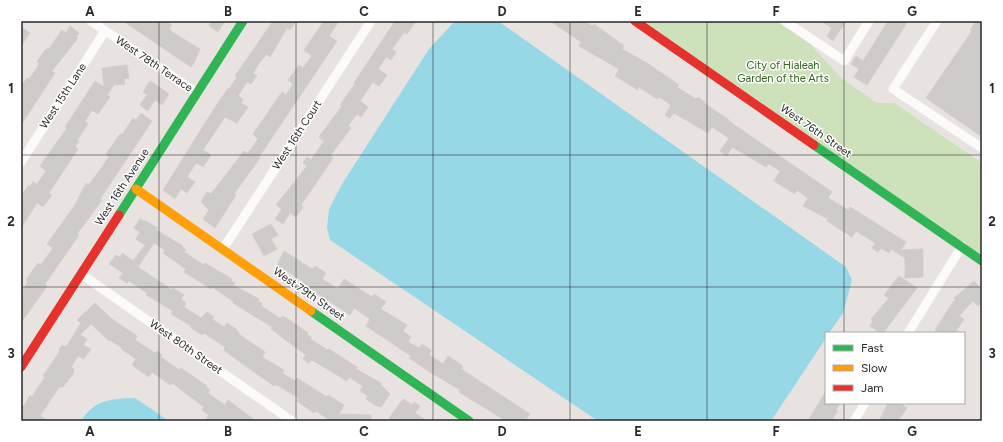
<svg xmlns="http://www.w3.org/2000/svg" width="1003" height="442" font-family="Figtree,sans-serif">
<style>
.green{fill:#cde1ba}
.water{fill:#96d8e6}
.building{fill:#cecbc9;stroke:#d2cfcc}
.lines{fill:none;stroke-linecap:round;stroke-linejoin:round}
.street{stroke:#fcfbfa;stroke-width:9}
.fast{stroke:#30b455;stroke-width:9}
.slow{stroke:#ff9f0a;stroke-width:9}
.jam{stroke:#e5322d;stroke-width:9}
.grid{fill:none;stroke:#292929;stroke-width:1;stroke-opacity:0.55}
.labels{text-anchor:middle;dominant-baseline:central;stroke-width:3;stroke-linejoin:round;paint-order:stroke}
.street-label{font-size:11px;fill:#292929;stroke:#fff}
.park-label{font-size:11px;fill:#31621d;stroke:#fff}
.neatline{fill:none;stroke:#292929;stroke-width:1.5}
.grid-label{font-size:13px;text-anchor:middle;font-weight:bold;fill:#292929}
</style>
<rect width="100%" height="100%" fill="#e8e3e0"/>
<path class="green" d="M641,21h135l34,23 31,34 36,25h17l88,60v94z"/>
<path class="water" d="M455,21h43l348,246 6,13 -9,33 -14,20h-3v5l-55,83h-173l-268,-181 -3,-13 2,-18 13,-25 87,-135z
M135,398l34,23h-88c14,-22 30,-22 54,-23z"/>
<path class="building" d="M123,21h43l6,4 -3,4 6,5 25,15 -5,12 -4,6z
M212,21h13l-7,11 -9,-6z
M273,21h23l-6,9 -3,-2 -17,29 -3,-3 -7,8 -7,11 4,3 -6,8 -4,-2 -9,14 5,3 -2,4 7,4 -11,16 -12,-6 -22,33 8,5 -8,12 -7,-4 -9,14 8,5 -8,11 -6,-4 -6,10 -12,-9 51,-81 14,-21 1,1 8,-12 -2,-1z
M324,21h15l-10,15 8,5 -78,116 1,1 -26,36 2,1 -21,33 -12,-9 6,-9 -8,-8 6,-10 4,2 33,-43 4,2 10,-14 -5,-5 29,-42 4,3 7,-11 -5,-4 11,-15 4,3 9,-12 -8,-6z
M395,21h21l-9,13 -3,-2 -12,17 4,3 -5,8 -5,-3 -8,12 9,6 -8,11 -6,-4 -13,19 8,6 -7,10 -4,-3 -9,12 3,2 -21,28 3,2 -32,47 2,2 -7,10 -6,-4 -7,11 -8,-5 7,-10 -6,-4 31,-39 -4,-3 4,-6 4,3 13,-19 -5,-4 23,-31 -2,-1 15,-21 -1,-1z
M550,21h34l8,5 2,-2 30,22 -2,3 25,14 32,22 -2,2 19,12 2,-2 7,5 -1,1 25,17v1l103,71 -4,6 20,12 2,-3 56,35 -5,8 22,-1v28l-18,1v-20l-14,-9 -2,4 -8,-5 -3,4 -6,-4 3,-5 -19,-12 -4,6 -25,-16 1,-2 -25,-13 5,-8 -11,-8 -2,4 -21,-13 6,-10 -11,-7 -3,3 -34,-20 -5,9 -7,-5 9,-13 -17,-11 -4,6 -34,-20 -4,5 -5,-3 6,-10 -12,-8 -2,2 -18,-12 -1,3 -23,-14 4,-7 -40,-23 2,-4z
M821,21h25l-13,20 -6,-5 5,-8z
M888,21h20l-41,64 -13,-8 5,-8 -8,-5 5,-8 7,5z
M976,21h6v116l-56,-39 46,-67 -2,-1z
M70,26l9,7 -3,4 2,1 -26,33 3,2 -34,52v-39l6,-8 2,1 8,-11 2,-5 -2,-1 7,-11 4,-3 1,1 13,-19 4,3z
M21,27l9,6 -9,13z
M127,65l2,13 -5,1 1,5 -11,1 -7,10 3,2 -12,17 -6,-4 -7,11 3,3 -11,16 2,1 -4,5 3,3 -29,44 3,2 -9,12 -6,-4 -16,25v-32l8,-11 1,2 3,-5 4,2 9,-13 -6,-5 27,-38 -2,-1 30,-46 9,6 -2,-19z
M150,81l19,13 -7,11 -7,-5 -7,11 -8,-6 7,-10 -4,-3z
M141,113l11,8 -52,78 2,1 -25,34 2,1 -34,49 2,2 -26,37v-31l7,-10 -2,-2 12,-17 3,2 12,-17 -6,-4 28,-39 11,-22 3,2 20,-28 -3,-3 14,-20 2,1 11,-17 3,2z
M140,219l3,2 1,-1 14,8 -2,2 27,16 -1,1 4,3 -2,2 20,13 1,-2 27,16 -1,2 4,2 -2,2 26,14 -1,2 4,2 -1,3 19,12 2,-2 6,3 20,14 -1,2 4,2 -1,2 18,11 1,-1 28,18 -1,2 25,14 -1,1 10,10 -9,13 -5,-1 -10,-7 2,-3 -8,-5 3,-5 -14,-9 -2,4 -35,-21 -3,3 -6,-4 3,-4 -35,-26 1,-2 -39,-24 1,-1 -22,-15 -1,2 -27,-17 2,-3 -23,-16 2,-3 -11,-7 -16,24 34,23 1,-2 11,7 -3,4 5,4 -2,4 17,11 6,-6 7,5 -2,2 12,8 3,-4 9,6 4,6 25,17 -3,5 22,13 -2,3 13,8 2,-3 30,19 1,-2 16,10 -5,9 32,1v6h-40l-15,-10 -2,2 -17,-12 2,-3 -24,-14 -1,2 -41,-29 -9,-7 1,-3 -21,-14 -2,2 -12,-8 1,-1 -20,-12 2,-3 -27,-16 1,-2 -18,-12 -2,2 -8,-5 4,-5 -14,-9 7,-9 4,2 2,-4 11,8 12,-16 -9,-6 4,-7 -6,-4z
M271,224l7,11 -7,4 6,10 -13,7 -12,-22z
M284,251l28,18 3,-3 11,7 -4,6 16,10 6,-10 28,18 2,-3 12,8 -5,7 26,16 -4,6 8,6 -3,5 11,6 3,-4 9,6 -2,5 14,9 5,-8 15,10 -2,3 69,45 -5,7h-19l-34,-21 -13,-8 1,-2 -30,-18 -21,-14 2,-2 -45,-30 4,-7 -16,-11 -4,7 -47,-31 1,-2 -27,-17z
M899,276l18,12 -34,45h-3l-10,-7 3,-5 -2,-2 18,-21 -5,-3z
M974,281l8,9v12l-4,4 -5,-5 -14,15 5,3 -9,14h-14l-6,-3 18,-28 3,-2 -2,-2z
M95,303l17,16 25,17 -2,4 20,13 2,-2 5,4 -1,2 8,6 11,7 1,-2 26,18 -1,1 4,3 -2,3 17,12 3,-5 28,21h-51l4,-6 -7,-5 2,-3 -32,-24 -2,2 -18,-13 -3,5 -17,-12 4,-6 -15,-10 1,-1 -12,-8 -1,1 -18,-17 -11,11 7,4 -4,6 8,4 -7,10 -6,-3 -7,11 3,2 -1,5 -10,13h-4l-19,29 8,5h-27v-17l3,2 6,-11 2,2 13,-20 -2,-1 17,-25 -1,-1 3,-5 4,2 15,-24 -4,-3z
M826,391v12h14l-4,7 2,1 -7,10h-23z
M403,399l9,6 2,-3 6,4 -5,7 12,8h-34l-4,-3z
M888,403h12l7,5 -9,13h-19z"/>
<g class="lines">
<path class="street" d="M91,21l106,72
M785,21l59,40 25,-40
M937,21l-44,68 89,59
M21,162l84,-131
M223,249l148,-228
M81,274l211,147
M908,333l54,-87
M854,421l11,-18"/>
<path class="fast" d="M814,145l168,116
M119,215l124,-194
M311,311l158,110"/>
<path class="slow" d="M136,189l175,122"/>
<path class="jam" d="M635,21l179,124
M21,367l98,-152"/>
</g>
<path class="grid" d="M159,21v400M296,21v400M433,21v400M570,21v400M707,21v400M844,21v312M21,155h961M21,287h961M844,403v18"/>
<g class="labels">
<g class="street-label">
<text transform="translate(154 64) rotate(34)">West 78th Terrace</text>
<text transform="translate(63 96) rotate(-57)">West 15th Lane</text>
<text transform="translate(816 131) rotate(35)">West 76th Street</text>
<text transform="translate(297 135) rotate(-57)">West 16th Court</text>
<text transform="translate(122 187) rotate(-57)">West 16th Avenue</text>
<text transform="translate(309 294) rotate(35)">West 79th Street</text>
<text transform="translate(186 347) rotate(35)">West 80th Street</text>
</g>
<g class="park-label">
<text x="783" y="65">City of Hialeah<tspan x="783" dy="13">Garden of the Arts</tspan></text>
</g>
</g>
<rect width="1003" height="442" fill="none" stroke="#ffffff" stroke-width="44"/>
<rect x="825" y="332" width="140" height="72" fill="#ffffff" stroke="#a9a9a9"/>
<rect x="833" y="345" width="20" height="6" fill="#30b455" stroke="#a9a9a9"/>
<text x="861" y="352" font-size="12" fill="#292929">Fast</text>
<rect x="833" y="365" width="20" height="6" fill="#ff9f0a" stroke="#a9a9a9"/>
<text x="861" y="372" font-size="12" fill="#292929">Slow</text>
<rect x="833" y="385" width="20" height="6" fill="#e5322d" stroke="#a9a9a9"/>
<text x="861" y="392" font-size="12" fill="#292929">Jam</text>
<rect x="22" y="22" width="959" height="398" class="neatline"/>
<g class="grid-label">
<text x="90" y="16">A</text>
<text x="228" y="16">B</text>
<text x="364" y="16">C</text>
<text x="502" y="16">D</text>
<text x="638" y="16">E</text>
<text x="776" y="16">F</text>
<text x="912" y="16">G</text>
<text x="11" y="93">1</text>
<text x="992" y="93">1</text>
<text x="11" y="226">2</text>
<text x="992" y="226">2</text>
<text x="11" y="358">3</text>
<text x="992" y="358">3</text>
<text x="90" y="436">A</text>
<text x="228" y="436">B</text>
<text x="364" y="436">C</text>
<text x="502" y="436">D</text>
<text x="638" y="436">E</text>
<text x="776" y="436">F</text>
<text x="912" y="436">G</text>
</g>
</svg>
